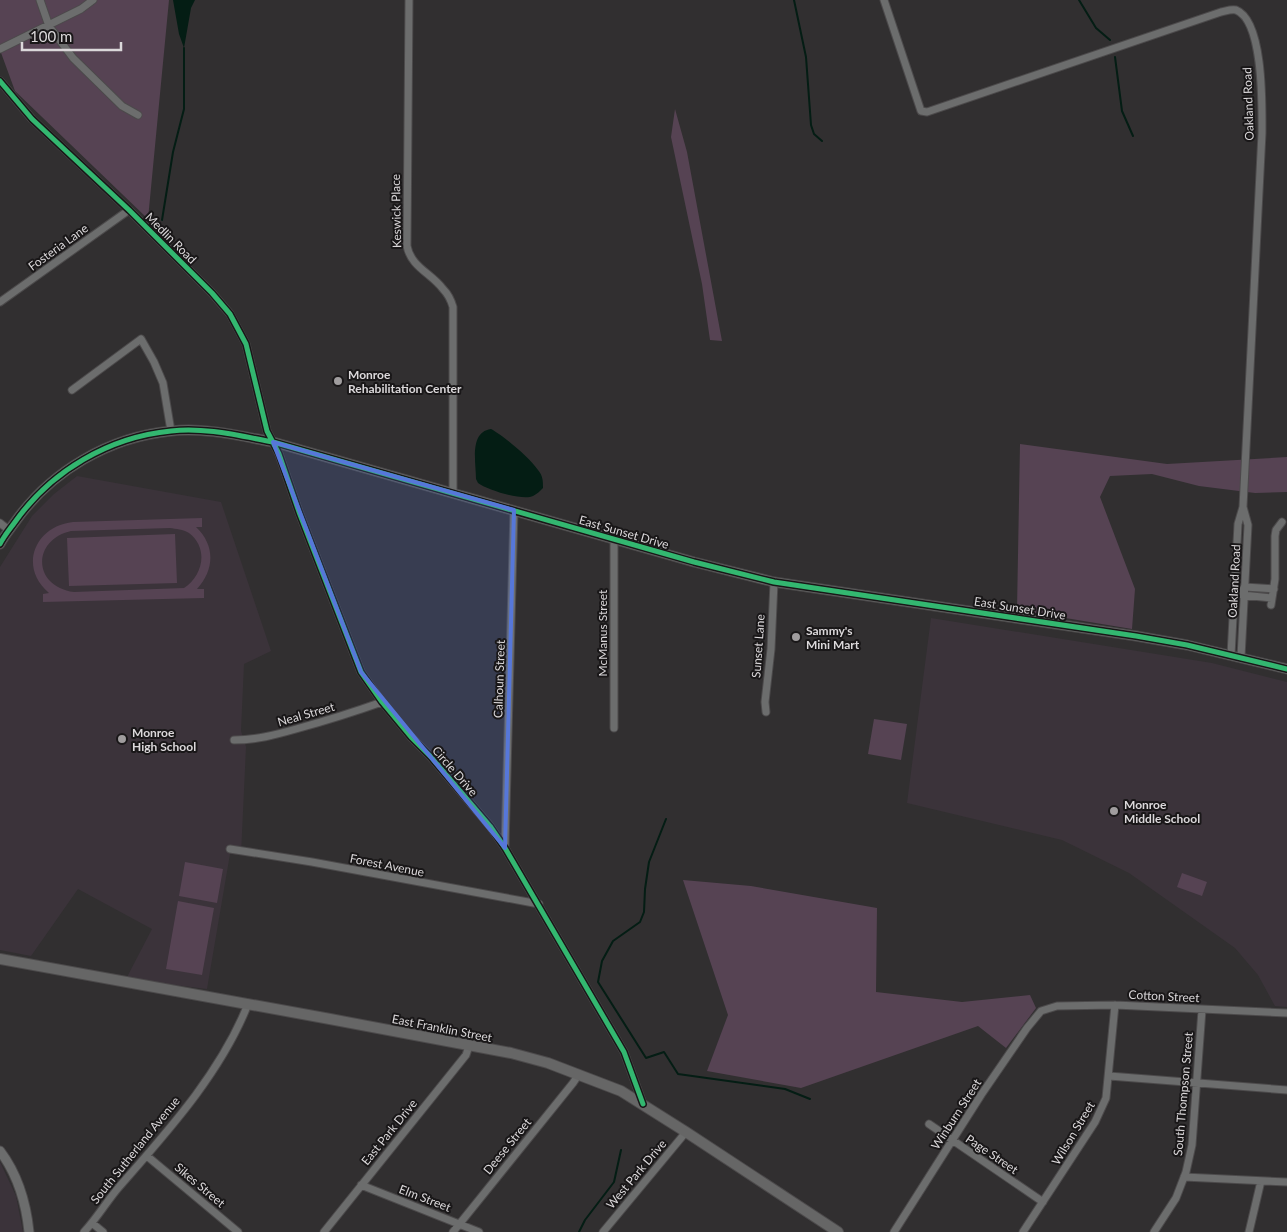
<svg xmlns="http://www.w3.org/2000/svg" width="1287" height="1232" font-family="Lato,sans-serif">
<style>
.built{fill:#3b333a}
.green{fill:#564353;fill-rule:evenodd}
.water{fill:#041d14}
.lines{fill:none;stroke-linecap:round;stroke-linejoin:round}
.stream{stroke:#041d14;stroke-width:2}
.minor-casing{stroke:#4c4a4b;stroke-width:9}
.tertiary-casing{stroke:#4c4a4b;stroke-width:11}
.secondary-casing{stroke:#4c4a4b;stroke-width:12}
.minor{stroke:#6c6d6d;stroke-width:7}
.tertiary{stroke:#6c6d6d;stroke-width:9}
.secondary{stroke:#666;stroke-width:10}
.cycleway-casing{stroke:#191718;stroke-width:8}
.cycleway{stroke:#33b770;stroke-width:5}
.marked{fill:#5677d9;fill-opacity:0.2;stroke:#5677d9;stroke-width:4;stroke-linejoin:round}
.poi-dot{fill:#a09d9e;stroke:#191718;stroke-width:2}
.labels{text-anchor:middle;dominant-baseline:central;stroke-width:4;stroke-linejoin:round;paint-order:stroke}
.street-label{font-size:12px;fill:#dbd8da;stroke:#191718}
.poi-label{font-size:12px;font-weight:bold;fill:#dbd8da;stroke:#191718;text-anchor:start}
</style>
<rect width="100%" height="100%" fill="#312f30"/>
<path class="built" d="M77,476l144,26 50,149 -27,13 -3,67 5,16 -5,108 -11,-1 -23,135 -81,-10 26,-50 -74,-40 -47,67 -31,-6v-383l32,-51 22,-22z
M931,618l281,45 75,19v325l-12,-1 -17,-31 -23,-27 -106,-75 -67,-33 -155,-37z
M0,1162l16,34 7,36h-23z"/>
<path class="green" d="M0,0h169l-21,219 -133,-128 -15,-41z
M675,109l12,43 35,189 -12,-1 -8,-56 -31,-147z
M1020,444l147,20 120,-7v35l-32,1 -56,-7 -47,-12 -42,2 -10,21 35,92 -3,40 -115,-19z
M202,518v9h-6c19,18 19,42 1,62h7v9l-161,4v-8l6,-1c-31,-26 -14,-67 24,-71zM170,528c6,1 13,1 19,5 20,15 14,43 -5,55l-110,4c-42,-6 -42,-52 -3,-61z
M175,534l2,49 -108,3 -2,-48z
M874,719l33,5 -6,36 -33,-6z
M185,862l38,7 -6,34 -38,-7z
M1182,873l25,9 -5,14 -25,-9z
M683,880l68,6 126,22 -1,84 86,10 68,-7 6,13 -30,40 -28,-22 -177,62 -94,-17 21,-56z
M178,901l36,7 -12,67 -36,-6z"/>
<path class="water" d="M173,0h22l-4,8 -7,40 -5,-14z
M491,429c13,7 39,29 47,41 5,6 5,11 5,18 -3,3 -6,6 -10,8 -10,5 -46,-6 -55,-13l-2,-4c0,-16 -7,-47 15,-50z"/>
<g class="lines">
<path class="stream" d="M794,0l12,57 5,68 3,9 8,7
M1079,0l17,28 14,12
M1115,57l7,54 11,25
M162,220l11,-68 11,-43v-61
M666,819l-17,43 -4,27 -1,23 -4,10 -27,19 -11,20 -4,21 48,76 18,-6 14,22 107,15 25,10
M579,1232l6,-12 29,-38 7,-32"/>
<g class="minor-casing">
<path id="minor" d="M40,0l9,26 24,32 49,48 16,9
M409,0l-2,246c4,21 24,27 36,43 5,5 8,11 10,18v186
M884,0l37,111 6,1 294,-100c5,-1 10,-3 15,-2 28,11 26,97 26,123l-19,374 -5,17 -7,131
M0,49l81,-40 12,-9
M0,81l32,38 97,91 83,83 18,21 16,30 21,87 12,23 20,58 62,160 21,30 29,35 20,20 59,69 15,22 119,204 19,52
M0,302l129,-92
M72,390l69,-51 13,23 9,21 8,48
M0,523l9,7
M1242,589l3,-2 29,2
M1242,595l30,3
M1271,605l4,-26v-43l1,-6 6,-8
M1241,657l7,-132 -5,-18
M766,712l-1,-10 6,-53 3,-67
M614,728v-189
M234,740c22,0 41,-5 62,-11 29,-8 58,-17 86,-27
M505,847l9,-337
M230,849l82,13 227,42
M1109,1076l178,14
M929,1124l114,78
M147,1156l91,76
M1184,1177l103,5
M361,1185l118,47
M92,1223l11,9
M84,1232c13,-14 23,-31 35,-45 48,-55 102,-114 129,-183
M324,1232l142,-177 3,-9
M453,1232l120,-149 6,-9
M603,1232l83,-100
M894,1232l87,-137 46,-67 14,-17 16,-5 58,-1 172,8
M1023,1232l72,-110 11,-24 9,-93
M1154,1232l22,-34 10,-26 6,-27 10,-135
M1249,1232l12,-51"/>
</g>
<g class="tertiary-casing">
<path id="tertiary" d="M0,544c4,-8 10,-15 15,-22 36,-51 94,-85 156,-91 34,-4 69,5 102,11l421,120 80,20 362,54 51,9 100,24
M0,1151c18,24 26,51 29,81"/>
</g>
<g class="secondary-casing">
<path id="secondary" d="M0,959l330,60 181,34 37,10 73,28 65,41 152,100"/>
</g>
<use href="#minor" class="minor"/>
<use href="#tertiary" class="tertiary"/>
<use href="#secondary" class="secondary"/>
<g class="cycleway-casing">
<path id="cycleway" d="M0,81l32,38 97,91 83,83 18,21 16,30 21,87 12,23 20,58 62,160 21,30 29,35 20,20 59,69 15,22 119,204 19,52
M0,544c4,-8 10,-15 15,-22 36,-51 94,-85 156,-91 34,-4 69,5 102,11l421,120 80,20 362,54 51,9 100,24"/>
</g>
<use href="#cycleway" class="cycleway"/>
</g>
<path class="marked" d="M273,442l241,68 -9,338 -144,-176z"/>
<g class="poi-dot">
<circle cx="338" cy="381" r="5"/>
<circle cx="796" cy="637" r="5"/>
<circle cx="122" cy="739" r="5"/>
<circle cx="1114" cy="811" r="5"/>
</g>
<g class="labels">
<g class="street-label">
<text transform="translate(1248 104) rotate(-92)">Oakland Road</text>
<text transform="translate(396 211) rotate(-91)">Keswick Place</text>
<text transform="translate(171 238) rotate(45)">Medlin Road</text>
<text transform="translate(58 247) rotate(-36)">Fosteria Lane</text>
<text transform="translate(624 532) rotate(16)">East Sunset Drive</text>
<text transform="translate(1234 581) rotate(-87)">Oakland Road</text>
<text transform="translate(1020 608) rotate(9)">East Sunset Drive</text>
<text transform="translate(602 633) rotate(-90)">McManus Street</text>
<text transform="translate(758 646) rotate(-86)">Sunset Lane</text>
<text transform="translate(499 679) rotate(-88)">Calhoun Street</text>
<text transform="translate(306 714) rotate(-16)">Neal Street</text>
<text transform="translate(455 771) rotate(49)">Circle Drive</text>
<text transform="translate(387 865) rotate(11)">Forest Avenue</text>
<text transform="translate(1164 996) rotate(3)">Cotton Street</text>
<text transform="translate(442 1028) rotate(11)">East Franklin Street</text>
<text transform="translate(1183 1094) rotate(-85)">South Thompson Street</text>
<text transform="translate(956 1114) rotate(-57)">Winburn Street</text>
<text transform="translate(389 1132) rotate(-51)">East Park Drive</text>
<text transform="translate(1073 1133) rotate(-59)">Wilson Street</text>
<text transform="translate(507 1146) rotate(-51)">Deese Street</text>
<text transform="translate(135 1150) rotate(-51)">South Sutherland Avenue</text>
<text transform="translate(992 1154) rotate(34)">Page Street</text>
<text transform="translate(636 1174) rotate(-50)">West Park Drive</text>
<text transform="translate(200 1185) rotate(40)">Sikes Street</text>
<text transform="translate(425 1198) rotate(21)">Elm Street</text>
</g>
<g class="poi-label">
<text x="348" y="374">Monroe<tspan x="348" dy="14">Rehabilitation Center</tspan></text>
<text x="806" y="630">Sammy's<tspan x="806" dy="14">Mini Mart</tspan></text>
<text x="132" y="732">Monroe<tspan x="132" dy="14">High School</tspan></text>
<text x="1124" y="804">Monroe<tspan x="1124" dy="14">Middle School</tspan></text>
</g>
</g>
<path d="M22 42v8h99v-8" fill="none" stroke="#dbd8da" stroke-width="2.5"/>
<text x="30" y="42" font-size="15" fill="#dbd8da" stroke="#191718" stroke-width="4" paint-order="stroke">100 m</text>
</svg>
